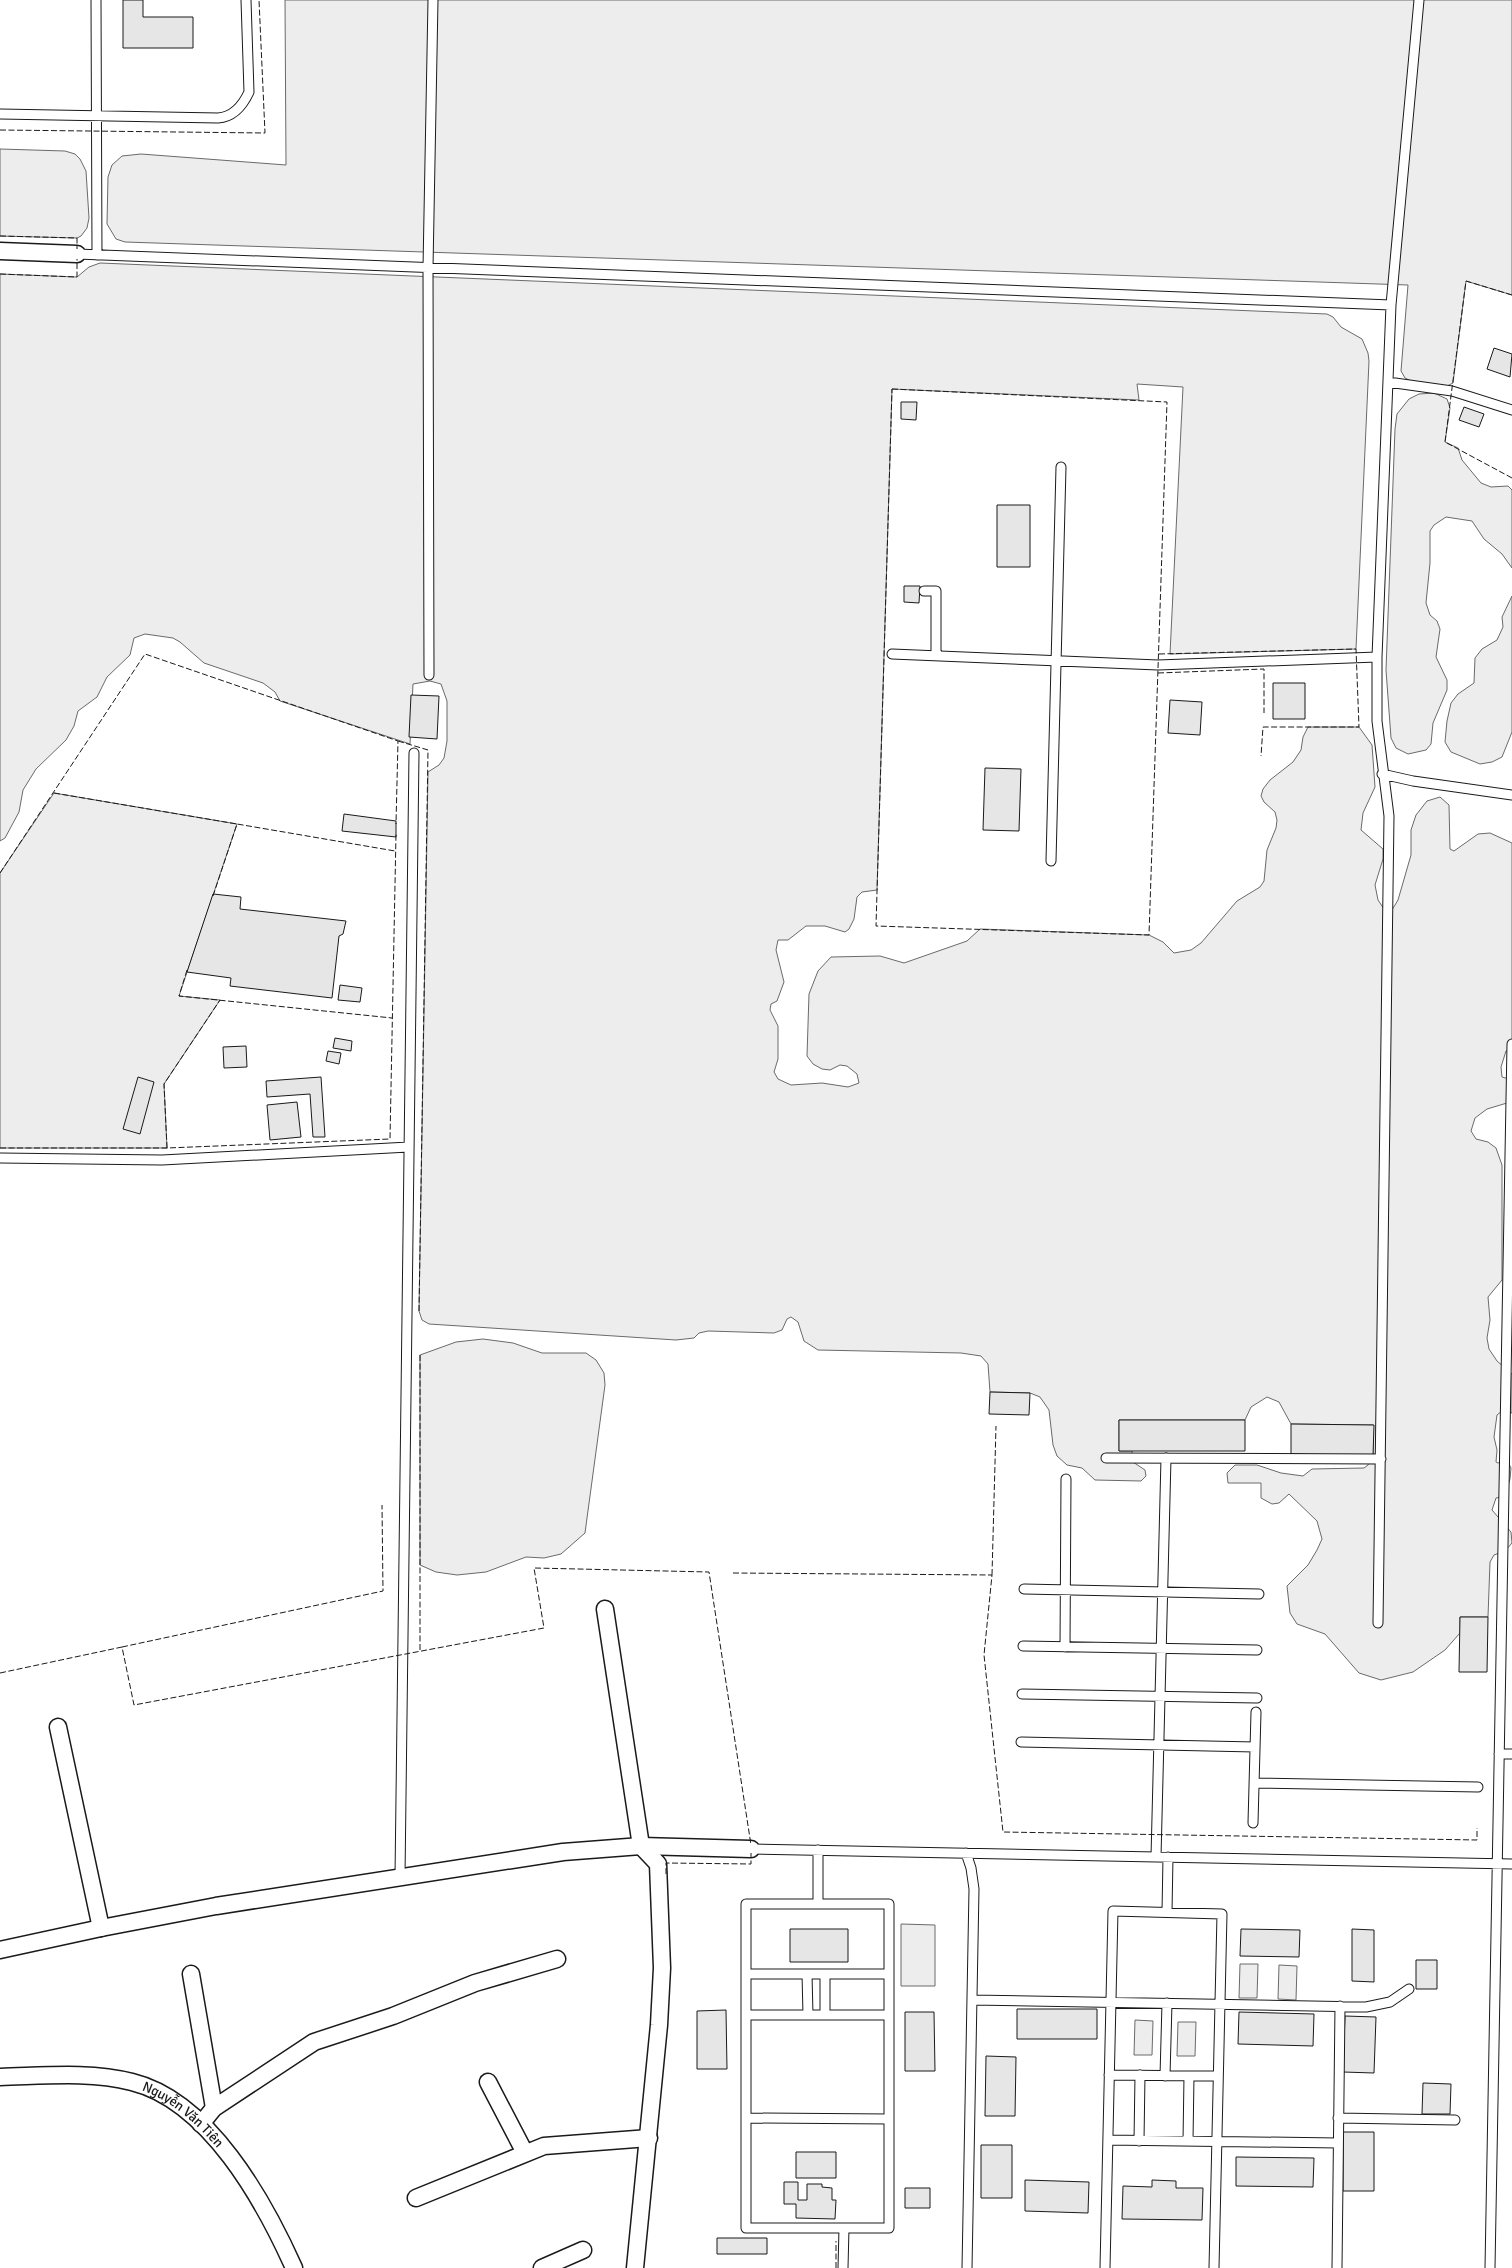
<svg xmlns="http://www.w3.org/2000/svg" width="1512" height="2268" font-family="Signika,sans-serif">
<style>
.built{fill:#ededed;stroke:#6a6a6a}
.building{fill:#e6e6e6;stroke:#1a1a1a}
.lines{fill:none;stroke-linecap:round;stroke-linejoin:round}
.lane-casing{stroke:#1a1a1a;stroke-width:11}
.street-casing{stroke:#1a1a1a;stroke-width:19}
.lane{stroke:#fff;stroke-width:9}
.street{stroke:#fff;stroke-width:16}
.fence{stroke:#1a1a1a;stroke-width:1;stroke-dasharray:6 2.5;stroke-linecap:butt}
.labels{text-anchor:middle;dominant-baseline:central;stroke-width:4;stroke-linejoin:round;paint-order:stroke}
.street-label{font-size:14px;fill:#1a1a1a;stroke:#fff}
</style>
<rect width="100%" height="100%" fill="#fff"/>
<path class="built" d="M285,0h1227v295l-46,-14 -13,102 -8,4 -32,-5 -8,-4 -4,-7 7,-86 -1283,-43 -9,-3 -9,-15 1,-47 4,-12 10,-9 19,-2 145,11z
M0,149l65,2 10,3 5,5 6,12 3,47 -2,10 -6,8 -4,2 -77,-2z
M100,263l1227,51 6,3 8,10 21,12 6,14 1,8 -13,288 -186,5 13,-267 -46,-3 2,16 -247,-11 -15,501 -15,2 -5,5 -3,22 -5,10 -4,3 -20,-6h-19l-18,14h-10l-2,10 8,32 -7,19 -6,3 -1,6 8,16v33l-4,13 4,7 13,6 31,-2 26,4 11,-4 -2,-9 -10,-8 -7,-1 -10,5 -8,-1 -9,-5 -6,-8 2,-62 9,-23 13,-14 49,-1 24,7 63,-22 13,-12 169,6 14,7 11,11 17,-3 10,-7 36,-42 23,-14 4,-6 3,-31 9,-22 1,-8 -2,-8 -11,-10 -3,-6 2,-7 7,-9 23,-18 8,-12 2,-13 5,-10h51l13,18 3,42 -12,26 -2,17 22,19v10l-8,26 3,15 6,9 8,1 6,-10 13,-45v-25l5,-15 11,-14 13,-4 9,8 1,44 4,2 24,-17 12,-1 22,10v206l-6,2 -5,16 1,10 10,3 -5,23 -20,6 -12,9 -4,13 5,8 12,3 8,6 6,17v115l-14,17 2,23 -3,18 2,11 8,12 15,13v39l-10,-2 -5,4 -3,22 3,13 -1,12 2,1 9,-3 4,8 -1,11 -4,13 -4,5 -6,1 -4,12 19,22 1,11 -7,8 -11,4 -4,7 -2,55h-28v16l-15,17 -32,22 -32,8 -22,-7 -34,-39 -28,-10 -7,-11 -3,-27 21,-21 9,-15 5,-11 -5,-18 -28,-27 -10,9 -7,1 -11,-6v-15h-33l-1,-10 8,-8h22l24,8 22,3 9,-7 52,-1 4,-3 5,-9v-31l-82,-1 -12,-22 -12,-5 -16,10 -6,13h-126v31h13l1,11 12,8 1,6 -5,5 -46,-1 -13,-12 -15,-3 -10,-9 -4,-11 -4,-35 -9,-13 -10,-4 -40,-1 -2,-28 -7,-8 -20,-3 -143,-3 -14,-9 -6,-19 -7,-5 -4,2 -5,11 -8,3 -66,-2 -9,2 -5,5 -18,2 -247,-16 -7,-4 -3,-9 9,-539 11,-7 5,-7 3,-17v-40l-6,-17 -11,-3 -17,3 -3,60 -130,-43 -5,-9 -12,-9 -59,-20 -24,-21 -7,-4 -28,-4 -11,4 -4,17 -23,22 -10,20 -19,14 -4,15 -8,14 -30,29 -13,21 -4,22 -14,26 -5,3v-567l77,3 12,-10z
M1434,393l13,6 3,9 -5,34 13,6 4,12 19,23 10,4 17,-1 4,4v78l-10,-14 -18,-15 -12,-18 -26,-4 -12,8 -4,6v32l-4,40 4,12 7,6 3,8 -4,28 11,23v10l-14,33 -2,21 -5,6 -18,4 -12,-6 -5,-10 -5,-68 9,-241 2,-15 12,-15 10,-5z
M1512,596v136l-10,25 -10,5 -12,2 -29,-12 -6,-10 2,-21 4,-18 7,-9 16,-11 1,-25 7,-9 15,-9 6,-13 -1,-10z
M54,793l183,31 -58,172 41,4 -56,84 3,64h-167v-275z
M483,1339l30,4 29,10h44l10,7 8,13 1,12 -20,148 -24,21 -17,4 -18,-1 -40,15 -29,3 -21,-3 -16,-7v-210l36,-13z
M901,1924l34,1v61h-34z
M1240,1964h18l-1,34h-18z
M1279,1965l18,1 -1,34 -18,-1z
M1135,2020l18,1 -1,34h-18z
M1178,2022h18l-1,34h-18z"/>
<path class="building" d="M123,0h20v17h50v31h-70z
M1494,348l18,6 -2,23 -23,-8z
M901,402h16l-1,18 -15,-1z
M1464,407l20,7 -5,13 -20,-7z
M997,505h33v62h-33z
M904,586h16l-1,17 -15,-1z
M1273,683h32v36h-32z
M411,695l28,1 -2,43 -28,-2z
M1170,700l32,2 -2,33 -32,-2z
M985,768l36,1 -2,62 -36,-1z
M344,814l52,7v16l-54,-6z
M213,894l28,3 -1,12 106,12 -3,13 -4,2 -7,62 -102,-12 1,-8 -44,-6z
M340,985l22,3 -2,14 -22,-2z
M335,1038l17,3 -1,10 -18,-3z
M246,1046l1,21 -23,1 -1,-21z
M328,1051l13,2 -2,11 -13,-3z
M138,1077l16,5 -14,52 -17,-5z
M321,1077l4,60h-12l-3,-43 -43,3 -1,-16z
M297,1102l4,35 -31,3 -3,-35z
M990,1392l40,1 -1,22 -40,-1z
M1119,1420h126v31h-126z
M1291,1424l83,1 -1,31 -82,-2z
M1460,1617h28l-1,55h-28z
M790,1929h58v33h-58z
M1241,1929l59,1 -1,27 -59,-1z
M1352,1929l22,1v52l-22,-1z
M1416,1960h21v29h-21z
M1017,2009h80v30h-80z
M726,2010l1,59h-30v-58z
M905,2012h29l1,59h-30z
M1239,2012l75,2 -1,32 -75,-2z
M1345,2016l31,1 -2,56 -31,-1z
M986,2056l30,1 -1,59h-30z
M1423,2083l28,1 -1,30h-28z
M1343,2132h31v59h-31z
M981,2145h31v53h-31z
M796,2152h40v26h-40z
M1236,2157l78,1 -1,29 -77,-1z
M1025,2180l64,2 -1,31 -63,-2z
M1152,2180l24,1v7h27l-1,32 -80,-1 1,-33 29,1z
M784,2182h14v18h9v-16h15v3l10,1v12h4l-1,19 -39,-1v-14h-12z
M905,2188h25v20h-25z
M717,2238h50v16h-50z"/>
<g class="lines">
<g class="lane-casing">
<path id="lane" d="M96,0l1,255
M0,114l218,4c15,-1 25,-13 31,-26l-3,-92
M77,254l1314,51
M1388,382l64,9 60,19
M924,591h12v65
M892,654l266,11 219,-8
M429,675l-1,-407 5,-268
M1382,774l31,7 99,14
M1051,861l10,-394
M0,1158l162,2 247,-13
M1106,1458l275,1
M1024,1589l235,5
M1378,1623l11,-807 -12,-95v-64l14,-352 28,-305
M1023,1646l234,4
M1065,1647l1,-168
M1022,1694l235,4
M1021,1742l234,5
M1499,1754h13
M1254,1783l224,4
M1253,1823l3,-111
M751,1849l761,15
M818,1850v54
M966,1853l5,15 3,21 -7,379
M1156,1857l10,-399
M400,1877l14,-1124
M746,1904h143v324h-143z
M1167,1912l1,-55
M746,1974h143
M807,1974l1,41
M825,1974v41
M972,2000l394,7 24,-5 19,-13
M746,2015h143
M1109,2075l109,1
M1165,2076l2,-73
M746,2118l143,1
M1338,2118l117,2
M1108,2140l230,3
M1139,2141l1,-66
M1188,2141l1,-65
M843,2268l1,-40
M1105,2268l8,-357 109,3 -8,354
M1337,2268l3,-262
M1490,2268l22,-1224"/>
</g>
<g class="street-casing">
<g id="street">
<path d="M0,251l77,3"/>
<path d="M605,1609l36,237 17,18 4,104 -3,57 -24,243"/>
<path d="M58,1727l43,201"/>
<path d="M0,1950l101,-22 115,-22 347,-54 78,-6 110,3"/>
<path d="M191,1974l23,134"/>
<path id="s1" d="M0,2077c43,-1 90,-6 132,5 77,19 132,119 162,186"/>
<path d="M488,2082l37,71"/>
<path d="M201,2124l13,-16 100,-66 79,-26 82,-33 82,-24"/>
<path d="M416,2198l128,-52 105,-8"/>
<path d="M542,2268l41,-18"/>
</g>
</g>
<use href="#lane" class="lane"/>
<use href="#street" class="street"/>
<path class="fence" d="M0,130l265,3 -6,-133
M0,236l77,2v11
M0,274l77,3v-18
M1512,295l-46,-14 -21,161 67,36
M892,389l275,13 -18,533 -273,-9z
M1159,654l197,-5 3,78h-96l-2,29
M1158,673l106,-4v44
M398,741l30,9 -9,561
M54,793l183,31
M0,873l145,-219 253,87 -2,83
M213,896l24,-72 158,27
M187,970l-8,26 213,22
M0,1148h167l223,-9 6,-305
M167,1148l-3,-64 56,-84
M420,1355v296
M733,1573l259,2 -8,80 19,177 474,8v-12
M992,1575l4,-149
M122,1647l261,-56 -1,-86
M0,1673l122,-26 12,58 410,-77 -10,-60 175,4 42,273
M666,1874v-11l85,1v-11
M836,2268v-27"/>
</g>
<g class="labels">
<g class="street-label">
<text stroke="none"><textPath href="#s1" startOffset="194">Nguyễn Văn Tiên</textPath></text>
</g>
</g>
</svg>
